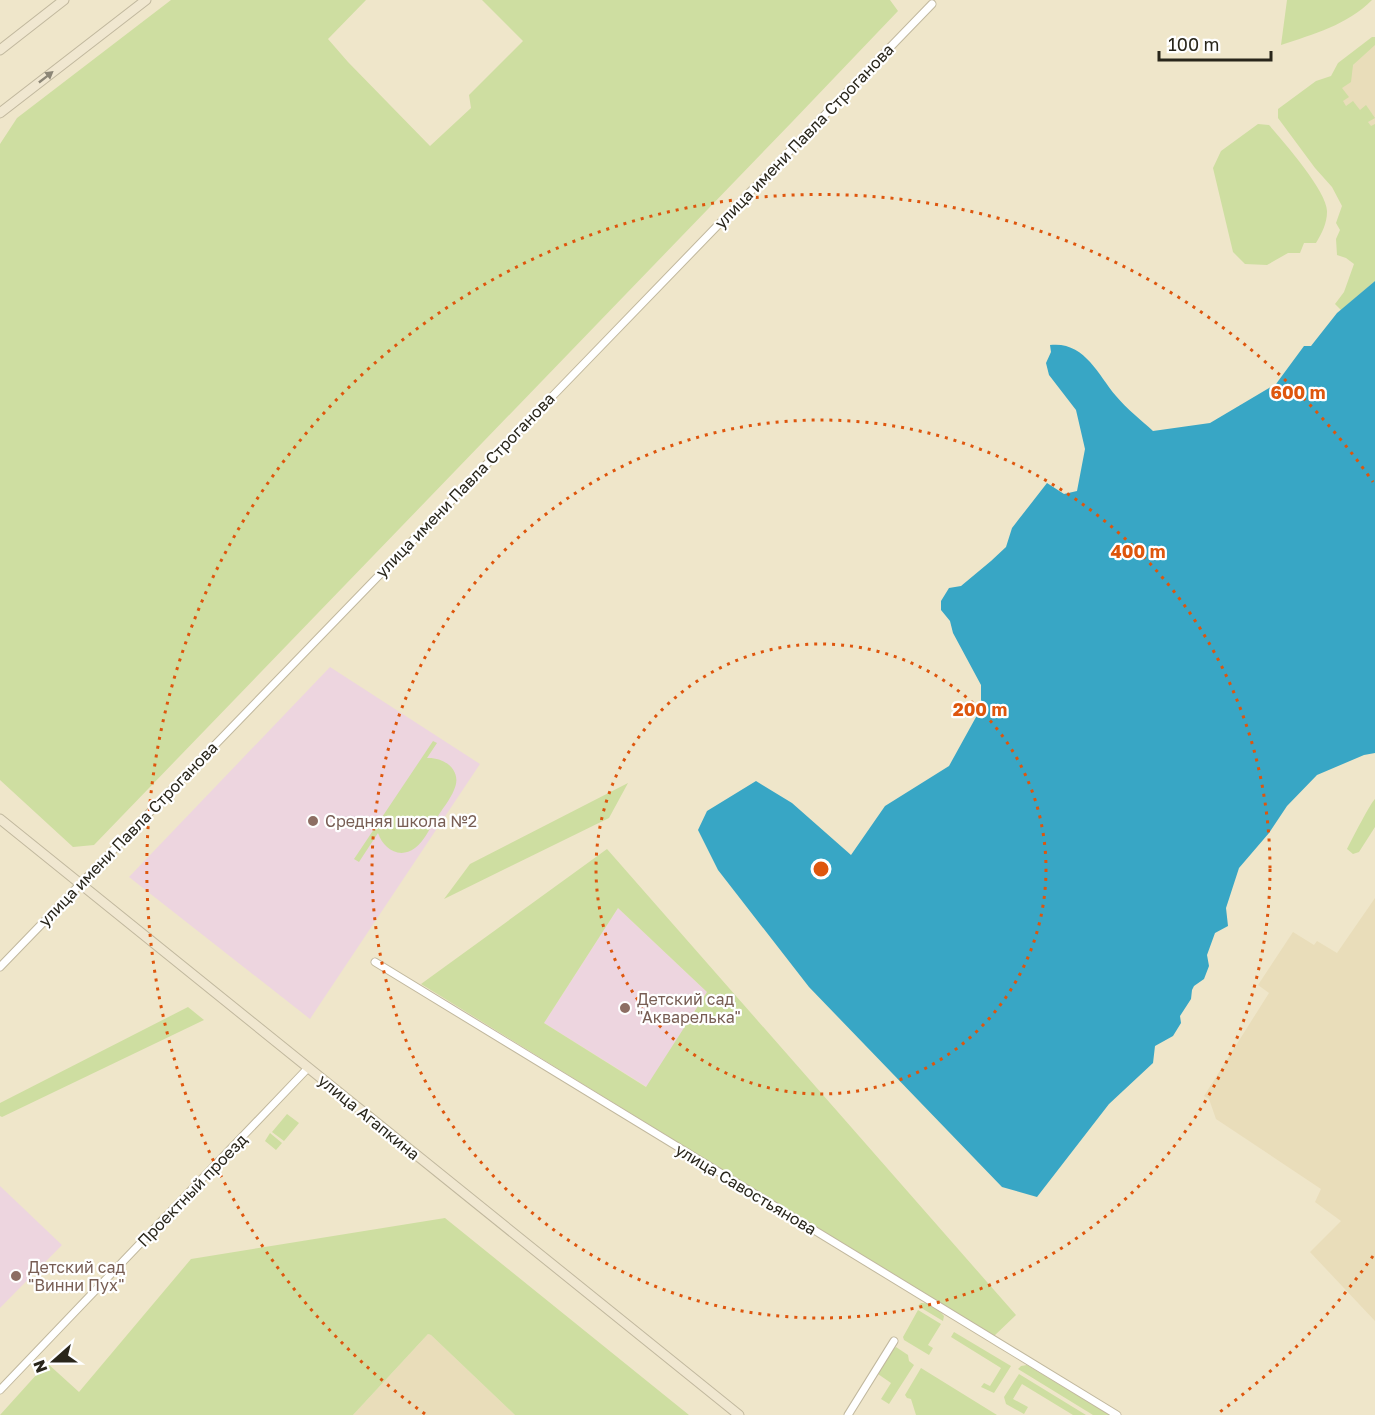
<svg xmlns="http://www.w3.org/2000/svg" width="1375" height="1415" font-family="'Golos Text',sans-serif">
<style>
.built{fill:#e9ddba}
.education{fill:#edd5df}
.green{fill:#cedea1;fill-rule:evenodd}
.water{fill:#38a6c5}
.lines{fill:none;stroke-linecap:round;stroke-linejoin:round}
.minor-casing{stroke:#c1b89e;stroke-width:9}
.secondary-casing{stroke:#c1b89e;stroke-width:11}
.minor{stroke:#fff;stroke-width:7}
.secondary{stroke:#f0e7d0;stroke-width:9}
.oneway{fill:#8c8676}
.ring{fill:none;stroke:#de560d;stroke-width:3;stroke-dasharray:3 6}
.education-dot{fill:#8d6e63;stroke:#fff;stroke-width:2}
.labels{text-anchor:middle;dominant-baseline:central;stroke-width:4.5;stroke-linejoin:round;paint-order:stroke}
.street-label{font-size:16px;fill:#29261b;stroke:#fff}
.education-label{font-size:16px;fill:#785e54;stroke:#fff;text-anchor:start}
.centre{fill:#de560d;stroke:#fff;stroke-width:3}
.ring-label{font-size:18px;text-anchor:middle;font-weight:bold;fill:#de560d;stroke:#fff;stroke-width:4.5;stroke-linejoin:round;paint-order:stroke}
</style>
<rect width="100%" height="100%" fill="#efe6ca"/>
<path class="built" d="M1375,41v108l-43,-61z
M1375,898v423l-65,-69 31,-31 -26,-19 6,-13 -105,-70 -7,-20 -5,-3 65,-103 -11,-8 35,-53 21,13 3,-4 20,12z
M428,1334l3,1 84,80h-162z"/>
<path class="education" d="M330,667l150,97 -170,255 -181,-142z
M618,908l89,84 -60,95 -103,-64z
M0,1186l62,59 -62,63z"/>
<path class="green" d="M171,0h195l-38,39 20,23 82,84 41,-38 -2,-13 54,-54 -41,-41h408l8,11 -106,111 -698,723 -21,2 -73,-67v-636l17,-26z
M1287,0h85c-25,25 -58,34 -91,45z
M1372,37h3v8l-22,20 -2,17 -9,6 7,9 -6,4 3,5 7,-5 7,9 6,-5 9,13 -7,4 3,4 4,-2v157l-34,29 -6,-6 9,-12 10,-28 -8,-6 -9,-3 -1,-16 4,-9 -4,-7 6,-17 -10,-19 -17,-19 -37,-50v-9l38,-28 15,-5 7,-13z
M1258,124l11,1c14,16 59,67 58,87 0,11 -5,21 -11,31h-12l-4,10h-12l-21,12 -22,-1 -12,-12 -20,-84 8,-17z
M433,741l4,2 -10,15c18,-1 36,13 27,32 -4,10 -12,19 -17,28 -7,9 -13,24 -22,30 -16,12 -32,0 -37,-15l-19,29 -5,-3z
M628,783l-19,35 -165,81 26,-35z
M1375,799v28l-16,25 -6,2 -6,-5c4,-8 24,-47 28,-50z
M607,849l409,466 -23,22 -572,-353zM618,908l89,84 -61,95 -102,-64z
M188,1007l16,13 -202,97 -2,-1v-13z
M287,1114l12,9 -15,18 -12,-9z
M270,1133l12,10 -6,7 -11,-9z
M445,1218l244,197h-174l-84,-80 -3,-1 -75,81h-353l47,-52 32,29 112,-133z
M921,1303c7,-1 19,7 23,13l-1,5 -25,-15z
M918,1310l23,14 -13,21 5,3 -4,7 -25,-15 -1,-3z
M954,1332l57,34 -17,27 -13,-6 3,-4 6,3 11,-18 -50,-31z
M896,1347l12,8 1,6 5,4 -25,39 -8,-5 10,-16 -13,-9 14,-24z
M1027,1365l83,50h-17l-75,-46 3,-3z
M921,1368l76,47h-81l-5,-16 -4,-1 -2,-3z
M1019,1374l67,41h-13l-51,-31 -9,15 15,8 -4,7 -18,-10 -2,-7z"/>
<path class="water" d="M1375,281v472l-11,2 -47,20 -30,31 -18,27 -30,35 -13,40 2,18 -13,7 -8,22 2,11 -5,13 -10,7 -2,4 -1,9 -11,17 1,7 -8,13 -18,10 -2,17 -44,41 -72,93 -35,-10 -193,-200 -91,-117 -20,-40 9,-19 49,-30 36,22 59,52 34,-49 64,-40 32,-58v-23l-28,-52 -3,-12 -9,-11v-9l8,-13 12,-2 30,-25 15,-14 6,-19 35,-45 17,11 13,-3 8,-42 -9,-39 -27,-35 -3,-12 5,-11 -1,-7c34,-4 47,28 66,51 11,13 25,24 37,35l57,-8 66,-39 28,-38h7l26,-33z"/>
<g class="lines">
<g class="minor-casing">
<path id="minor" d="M375,962l742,453
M0,967l932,-963
M0,1390l308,-322
M848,1415l46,-74"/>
</g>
<g class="secondary-casing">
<path id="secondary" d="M0,50l64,-50
M0,113l146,-113
M0,819l739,596"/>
</g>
<use href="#minor" class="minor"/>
<use href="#secondary" class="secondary"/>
</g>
<defs><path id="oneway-solid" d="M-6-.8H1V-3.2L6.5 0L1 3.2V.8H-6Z" transform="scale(1.5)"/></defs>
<use class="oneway" href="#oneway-solid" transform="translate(46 77) rotate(-38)"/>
<g class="ring">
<circle cx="821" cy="869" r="225"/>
<circle cx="821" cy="869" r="449"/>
<path d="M1373 1256A674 674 0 0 1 1217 1414M425 1414A674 674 0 1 1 1373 482"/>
</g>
<g class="education-dot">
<circle cx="313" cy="821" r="6"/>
<circle cx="625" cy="1008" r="6"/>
<circle cx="16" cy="1276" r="6"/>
</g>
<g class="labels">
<g class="street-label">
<text transform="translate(804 136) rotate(-46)">улица имени Павла Строганова</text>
<text transform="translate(465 485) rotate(-46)">улица имени Павла Строганова</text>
<text transform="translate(128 834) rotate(-46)">улица имени Павла Строганова</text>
<text transform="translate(369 1117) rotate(39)">улица Агапкина</text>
<text transform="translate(746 1189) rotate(31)">улица Савостьянова</text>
<text transform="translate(192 1190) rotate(-46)">Проектный проезд</text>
</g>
<g class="education-label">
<text x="325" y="821">Средняя школа №2</text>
<text x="637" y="999">Детский сад<tspan x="637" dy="18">"Акварелька"</tspan></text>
<text x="28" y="1267">Детский сад<tspan x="28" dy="18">"Винни Пух"</tspan></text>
</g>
</g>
<circle cx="821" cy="869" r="9" class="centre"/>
<g class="ring-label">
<text x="1298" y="399">600 m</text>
<text x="1138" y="558">400 m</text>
<text x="980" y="716">200 m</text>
</g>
<g transform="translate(54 1361) rotate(249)" stroke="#ffffff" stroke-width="4.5" paint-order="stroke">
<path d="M0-4.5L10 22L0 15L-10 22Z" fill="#29261b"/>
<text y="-9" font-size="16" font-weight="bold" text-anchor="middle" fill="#29261b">N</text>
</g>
<path d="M1159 51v9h112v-9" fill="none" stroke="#29261b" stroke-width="3"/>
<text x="1168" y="51" font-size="18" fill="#29261b" stroke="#ffffff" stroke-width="4.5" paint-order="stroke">100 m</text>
</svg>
